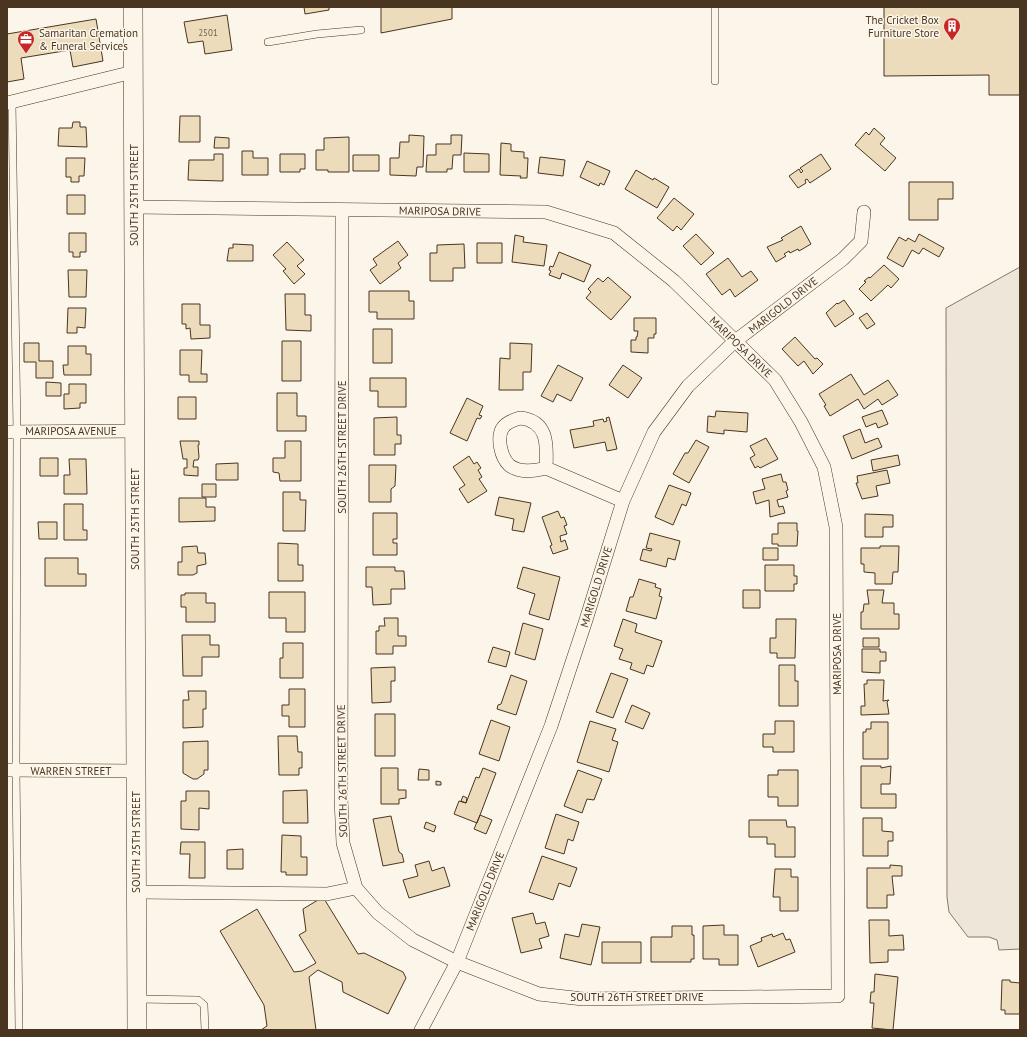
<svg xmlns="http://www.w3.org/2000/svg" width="1027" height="1037" font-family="'PT Sans',sans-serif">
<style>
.green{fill:#ede6d9;stroke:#887966}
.building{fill:#ecdcbc;stroke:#4a3520}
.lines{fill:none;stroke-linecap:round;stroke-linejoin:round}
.lane-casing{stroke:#4a3520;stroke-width:8}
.street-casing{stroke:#4a3520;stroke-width:14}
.secondary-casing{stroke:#4a3520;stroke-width:20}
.lane{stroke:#fbf6e9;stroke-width:7}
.street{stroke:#fbf6e9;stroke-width:13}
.secondary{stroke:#fbf6e9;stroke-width:19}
.labels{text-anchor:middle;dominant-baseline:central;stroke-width:3;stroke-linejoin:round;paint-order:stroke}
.number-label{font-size:9px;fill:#725f47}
.poi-label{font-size:11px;fill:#4a3520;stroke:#fbf6e9;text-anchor:end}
.street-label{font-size:11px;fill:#4a3520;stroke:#fbf6e9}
</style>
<rect width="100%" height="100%" fill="#fbf6e9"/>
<path class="green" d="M1020,267v682l-21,1 -2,-10 -8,-3h-21l-19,-25 -2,-15 -1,-589z"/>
<path class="building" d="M304,7h25v3l-24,4z
M381,7h71v12l-71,14z
M884,7h136v88h-31v-20l-105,1z
M227,15l5,35 -27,4 -2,-13 -15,2 -4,-21z
M96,19l7,42 -30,6 -3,-17 -49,8 3,21 -17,3v-48z
M180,116h20v26h-21z
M73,122h7v5h6l1,20 -29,-1 1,-18h13z
M874,128l11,10 -5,6 16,14 -11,13 -30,-26 11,-13 3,3z
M409,135l15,1 -1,31h-6l-1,9 -26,-1v-17h9l1,-16h9z
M451,135h11l-1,20h-8l-1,14h-5v3h-21l1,-17h9v-11h15z
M215,137l14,1v10h-15z
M349,137v35h-21v-2h-12v-20h8v-12z
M501,143l10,1v7l13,1v6h4l-1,20h-7l1,-2 -21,-1z
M242,151h11v7h15v17h-26z
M464,153l25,1v18h-25z
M214,154h9v27l-35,-1 1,-20h25z
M280,154h25v15h-5v3h-20z
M821,154l10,15 -21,14 -3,-4 -2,1 1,3 -8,5 -9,-12 10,-7 2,4 2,-2 -3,-3z
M353,155h26v16h-26z
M540,157l25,3 -2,16 -25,-3z
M66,158h19l-1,18h-5v6h-8v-5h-5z
M587,161l23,10 -6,14 -4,-2 -1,3 -19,-9z
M636,170l17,10 1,-2 15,9 -12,21 -32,-19z
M909,182h44v17h-15v21h-29z
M67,195h18v19h-18z
M674,198l20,16 -13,16 -4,-4 -4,5 -16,-13z
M801,226l10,18 -12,7 -1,-2 -8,4 -1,-2 -5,3 2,2 -10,6 -9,-15 16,-7 -2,-2z
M69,233h17v19h-6v5h-7v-5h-4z
M696,234l18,19 -13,12 -18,-19z
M919,234l25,14 -5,9 -16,-9 -4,6 -7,-4 -9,17 -16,-9 12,-21 7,4 2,-3 7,4z
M515,235l9,2 -1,5 24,3 -3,21 -32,-4z
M398,241l10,14 -10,8 3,5 -21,16 -10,-14 7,-5 -4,-6z
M287,242l17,18 -7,6 8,8 -11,10 -11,-13 3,-2 -13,-14z
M477,243h25v20h-25z
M233,244l20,1v16h-26l2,-13h4z
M464,244l1,24h-12v13h-23v-28h7v-8z
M559,252l32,13 -7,17 -22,-9 -2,6 -11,-4 2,-4 -2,-1 1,-4 3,1z
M728,258l14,19 9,-6 7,9 -23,17 -5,-8 -8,6 -16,-21z
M884,265l15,14 -8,9 -3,-3 -17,16 -12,-12 7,-7 -2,-1 5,-4 1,1z
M68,270h19l-1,27h-17z
M608,277l23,20 -20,23 -25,-22 5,-6 -3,-3 10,-11 5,4z
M369,291h40v10h5v18h-37v-7h-8z
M285,294h20v21h6v16l-25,-1z
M844,300l10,14 -19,13 -9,-14 11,-10 1,1z
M182,304h18v21h10v13l-19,1 -1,-11 -4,1v-5h-4z
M68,308h18l-1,20 -8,-1v6h-10z
M867,313l8,11 -8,5 -8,-11z
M634,318h22v16h-2v4h-6v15l-17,-1v-12h5v-3h1l1,-6h-4z
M373,329h19v34h-19z
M795,337l20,22 2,-1 6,6 -10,10 -9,-13 -6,5 -16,-17z
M282,341h19v40h-19z
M24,343h15v18h14v17h-17v-16h-12z
M510,343l22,1 -1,28h-8v18h-24l1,-32 10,1z
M68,346h18v8h5v21h-27l-1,-10h5z
M180,350h22l-1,24h6v8h-18v-7h-9z
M558,365l25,13 -12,23 -14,-7 -4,8 -12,-6z
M623,365l19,13 -14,20 -19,-13z
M851,374l13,21 24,-15 10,15 -16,10 -4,-6 -14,10 -6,-10 -28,17 -6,-10 2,-1 -7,-11z
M370,378h36v29h-28v-16h-8z
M46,382l15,1v13h-15z
M69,384h17v19h-6v5l-16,1v-15h5z
M277,393h20v23h9v15h-29z
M178,397h18v22h-18z
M467,398l16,8 -4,9 3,1 -2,3 -3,-1 -10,23 -17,-8z
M882,410l6,14 -10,4 -2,-5 -10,4 -4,-10z
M716,411l32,2 -1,19 -23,-2v4l-17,-2 1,-16 7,1z
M397,417v18h4v9h-6v11h-21v-37z
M609,417l8,32 -10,2 -2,-9 -31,6 -4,-18 24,-4 -1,-5 10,-2 1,3 3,-1 -1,-3z
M860,429l5,14 13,-5 4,9 -30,12 -9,-23z
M766,438l12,21 -18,9 -2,-2 -3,2 -5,-10 5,-3 -5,-9z
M696,440l13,7 -20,36 -16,-9 12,-21h3z
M180,441h19v4h-1l1,12 -1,3h-4l-1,7h5v9l-14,-1v-7h3v-9h-4z
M285,441h16v40h-21l-1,-8 -6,-1v-14h12z
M898,455l2,10 -27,6 -2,-11z
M469,456l5,8 3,-2 4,6 -3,2 4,7 -3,2 8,12 -19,12 -9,-14 6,-4 -12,-18z
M40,458h18v18h-18z
M69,459h17l1,35h-23v-19h6z
M238,463v17h-22v-16z
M369,465h27l-1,21 -4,3v13h-22z
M887,470l3,13 -14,3 2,10 -16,3 -6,-16h2l-1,-7z
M781,474l2,8h3l2,8 -2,1 2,6 -11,3 2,7 4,-1 2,7 -15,4 -1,-17 -13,4 -3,-12 12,-3 -3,-10z
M202,484h14v13h-14z
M669,485l22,8 -5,13 -4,-2 -9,21 -18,-8z
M283,492h17v8h6l-1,31h-22z
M499,497l32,6 -7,29 -12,-2 2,-11 -19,-4z
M179,498h27v9h9v14l-36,1z
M64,504h19v26h4v10h-23z
M558,511l3,7 3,-1 3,8 -3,1 3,8 -7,2 1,6 4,-2 3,9 -15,5 -3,-8 2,-1 -10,-28z
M373,513h24v26h-4v4h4v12h-24z
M865,514l28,1v12h-10v10h-18z
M38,522h19v17h-18z
M778,523h19v8h1l-1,15h-19v-2h-6v-10h6z
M650,533l30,8 -5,19 -7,-2 -2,9 -26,-7 3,-11 8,2 1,-2 -6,-1z
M278,543l20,1v21h5v16h-25z
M197,546l1,7h7l1,11 -9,2v7l-4,2h-15v-13h4v-15z
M880,546h19l-1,26h-5l-1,12h-17v-11l-11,-1v-8h-3v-16h19z
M763,548h15v12h-15z
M45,558h33v16h8v12h-41z
M765,565h29v11h3v8h-3v7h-29z
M366,567h29v4h9l1,18h-14v15l-18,1 -1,-18h-6z
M523,567l37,10 -11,43 -20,-6 6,-20 -18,-6z
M639,579l17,5 -1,3 6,2 -2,7 3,1 -6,22 -30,-8 4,-14h3z
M743,590h17v18h-17z
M867,590h17l-2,13h12v11h5v15h-38v-17h2l1,-8h5z
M269,592h36v40h-19v-14h-17z
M185,593h21v10h9v19h-29v-15h-5v-12h4z
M384,618h14v18h8v10h-13v8h-17v-23h3v-5h6z
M623,619l14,5 -2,8 27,9 -9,26 -6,-2 -3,9 -14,-5 2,-6 -13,-4 4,-10 -9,-3z
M776,619h20l-1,39h-18v-5h-7v-15h6z
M523,623l20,6 -8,31 -20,-6z
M182,635h28v10h9v12h-17v19h-19z
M863,638h16v9h-16z
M283,643h20v35h-23v-20h3z
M493,647l17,5 -4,15 -18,-5z
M862,649h18v3h6v9h-6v12l-18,-1z
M779,665h16v16h3v25h-19z
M395,667v14h-4v21l-19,1 -1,-35z
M611,673l17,6 -15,39 -17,-6z
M511,675l16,6 -11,34 -19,-6 1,-4 3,-1z
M867,680h17l-1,21 6,-1 -2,2 2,12 -28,1v-9h4l-1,-22h3z
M289,689h16v38h-16v-11h-7v-11h7z
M188,691h18v18h-3v18l-20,1v-28h6z
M632,705l18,8 -7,16 -18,-7z
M375,714h20v42h-20z
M491,720l19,7 -11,34 -20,-7z
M590,721l26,8 -4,11 6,2 -9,30 -32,-10z
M775,721h19v31h-21v-5h-10v-13h12z
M871,722h17v37h-25v-27h3v-3h5z
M278,736h19l1,16h4v16h-3v7h-20z
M208,741v29h-4v4l-7,5h-4l-10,-6v-31z
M861,766h20v2l10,-2 -1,18h-9v10h15v14h-35z
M381,768h17v22h8v8l-7,1v5h-18z
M483,768l13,5 -19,50 -23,-9 5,-13 7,2 10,-26 3,1z
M419,769l10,1v10h-11z
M578,770l24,9 -8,21 -7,-1 -5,14 -18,-7z
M778,770h20v36h-20v-9h-10v-22h10z
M436,781l5,1v3h-5z
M307,790l1,33h-25v-32z
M186,791h23v18l-10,-1v22l-18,-1v-28h5z
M463,796l4,2 -1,5 -5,-2z
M556,814l23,8 -6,19 -5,-2 -4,15 -19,-6z
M480,815l12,5 -6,14 -12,-5z
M391,816l8,36 3,2 2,8 -21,4 -10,-47z
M863,818h19v13l11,1v9h-5v15h-25z
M749,820h37l1,7h8v30h-20v-13h-8v-7h-18z
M426,822l10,4 -2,6 -10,-4z
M282,835l19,1v21h6v18h-21v-3h-5z
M181,842h24v36h-16l1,-24h-10z
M243,849v20h-16v-19z
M542,856l35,12 -7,19 -11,-4 -6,17 -24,-8z
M429,861l3,10 12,-4 6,19 -41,12 -6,-18 15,-4 -3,-11z
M890,865l12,1v10h-10l2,19h-7v13h-20v-40h23z
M775,869h16v8h7v34h-18v-14h-7z
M323,897l35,57 6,-1 39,19 3,6 -18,36 -45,-22 -1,-10 -24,-12 -9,7 7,53h-55l6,-4 -3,-21 -44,-74 37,-22 37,63 8,-1 14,-8 -17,-28 7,-4 -3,-22z
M533,913l3,11 9,-2 4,14 -10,3 3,9 -21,5 -9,-35z
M869,920h20v16l14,-1 1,15h-16v12l-18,1z
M582,924l18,3 -9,38 -31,-7 5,-24 14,3z
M724,925v10h14v30h-19v-6h-16v-33z
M672,926h20v9h2v24h-3v3h-40v-25h21z
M783,933l3,7 4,-1 5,13 -37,15 -8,-21 12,-5 -1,-3 11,-4 1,3z
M602,942h39v21h-39z
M875,974l23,3 -5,53 -21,-2 2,-25h-4l1,-11h3z
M1002,980h8v2l10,1v31h-15v-4h-4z"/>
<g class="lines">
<g class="lane-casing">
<path id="lane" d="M268,42l49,-8 44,-4
M715,81v-74
M12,102l5,330 -1,338 3,260
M137,999l61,1 6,5 1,25"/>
</g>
<g class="street-casing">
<path id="street" d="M7,103l126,-31
M134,207l412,5 68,21 60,48 101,99 26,42 23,45 12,60 2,469 -255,3 -44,-5 -82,-32 -44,-22 -35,-27 -22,-25 -13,-45 -2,-44 1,-588
M7,432l127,-1
M546,468c-11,3 -27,5 -37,-3 -8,-8 -12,-26 -7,-36 3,-6 11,-9 18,-11 29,3 27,28 26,50l77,33
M7,770l129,1
M137,892l190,2 29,-6
M421,1030l36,-68 94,-236 35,-106 37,-119 31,-69 34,-46 46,-44 109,-83 18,-18 3,-29"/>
</g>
<g class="secondary-casing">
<path id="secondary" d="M133,7l4,1023"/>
</g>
<use href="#lane" class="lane"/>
<use href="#street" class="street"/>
<use href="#secondary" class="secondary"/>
</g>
<defs>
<g id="building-pin" transform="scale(0.9)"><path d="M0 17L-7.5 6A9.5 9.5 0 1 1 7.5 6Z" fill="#c62828" stroke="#fbf6e9"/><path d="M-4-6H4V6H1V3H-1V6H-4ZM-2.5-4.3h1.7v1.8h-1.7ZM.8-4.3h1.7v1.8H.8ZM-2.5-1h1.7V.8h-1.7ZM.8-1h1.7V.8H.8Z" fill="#fff"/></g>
<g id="office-pin" transform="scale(0.9)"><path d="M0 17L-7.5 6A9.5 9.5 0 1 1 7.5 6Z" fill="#c62828" stroke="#fbf6e9"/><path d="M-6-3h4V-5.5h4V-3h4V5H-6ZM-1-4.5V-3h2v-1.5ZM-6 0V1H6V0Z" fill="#fff"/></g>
</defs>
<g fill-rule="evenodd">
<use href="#building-pin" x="952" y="26"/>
<use href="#office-pin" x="26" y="39"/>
</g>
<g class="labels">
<g class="number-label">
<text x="208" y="32">2501</text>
</g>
<g class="poi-label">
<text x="939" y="20">The Cricket Box<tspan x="939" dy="13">Furniture Store</tspan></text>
<text x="39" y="33" text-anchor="start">Samaritan Cremation<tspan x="39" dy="13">&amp; Funeral Services</tspan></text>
</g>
<g class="street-label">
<text transform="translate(134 195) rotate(-90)">SOUTH 25TH STREET</text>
<text transform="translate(440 211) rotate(1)">MARIPOSA DRIVE</text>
<text transform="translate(783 305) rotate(-38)">MARIGOLD DRIVE</text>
<text transform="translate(741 347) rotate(44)">MARIPOSA DRIVE</text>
<text x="71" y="431">MARIPOSA AVENUE</text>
<text transform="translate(342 447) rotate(-90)">SOUTH 26TH STREET DRIVE</text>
<text transform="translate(135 519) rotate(-90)">SOUTH 25TH STREET</text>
<text transform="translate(596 587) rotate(-73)">MARIGOLD DRIVE</text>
<text transform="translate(837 654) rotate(-90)">MARIPOSA DRIVE</text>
<text x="71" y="771">WARREN STREET</text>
<text transform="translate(342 771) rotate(-91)">SOUTH 26TH STREET DRIVE</text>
<text transform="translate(136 842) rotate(-90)">SOUTH 25TH STREET</text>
<text transform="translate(485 891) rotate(-68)">MARIGOLD DRIVE</text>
<text x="637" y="997">SOUTH 26TH STREET DRIVE</text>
</g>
</g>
<rect width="1027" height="1037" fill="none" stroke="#4a3520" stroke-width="16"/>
</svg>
